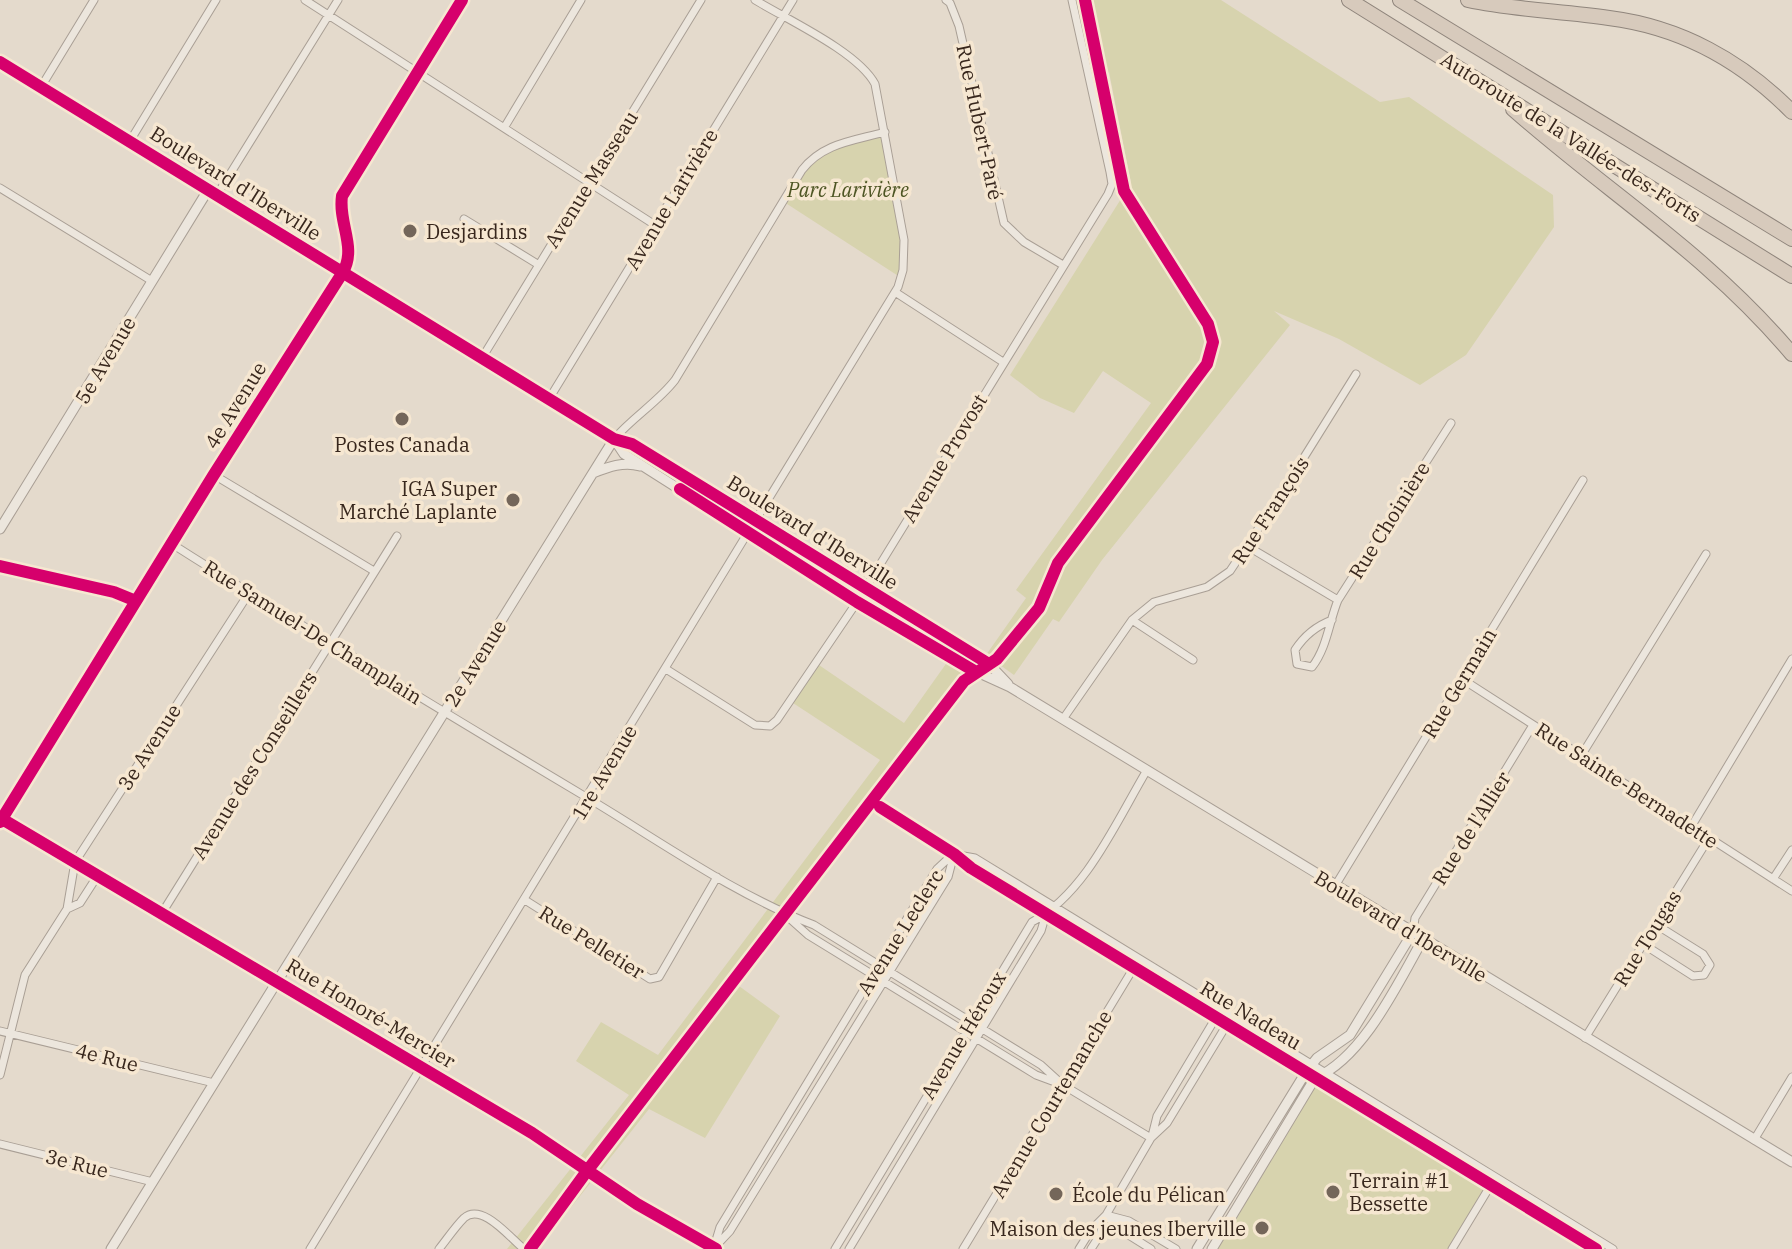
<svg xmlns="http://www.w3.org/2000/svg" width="1792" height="1249" font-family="'IBM Plex Serif',serif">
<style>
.green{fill:#d7d3ae}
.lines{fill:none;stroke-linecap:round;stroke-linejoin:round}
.minor-casing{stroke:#a99f95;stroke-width:9}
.tertiary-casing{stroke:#a99f95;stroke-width:11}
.motorway-casing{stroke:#8f857c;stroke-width:16}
.minor{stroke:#ece6dd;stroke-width:7}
.tertiary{stroke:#ece6dd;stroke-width:9}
.motorway{stroke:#d7cabc;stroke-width:14}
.cycleway-casing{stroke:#f6e7d1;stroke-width:17}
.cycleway{stroke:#d6006c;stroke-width:12}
.poi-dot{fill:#74665a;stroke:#f6e7d1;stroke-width:3}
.labels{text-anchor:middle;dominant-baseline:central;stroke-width:7;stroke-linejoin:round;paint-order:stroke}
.street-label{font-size:20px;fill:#38271d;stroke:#f6e7d1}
.park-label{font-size:20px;font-style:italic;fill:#4d5523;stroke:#f6e7d1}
.poi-label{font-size:20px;fill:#38271d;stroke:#f6e7d1;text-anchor:start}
</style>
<rect width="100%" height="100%" fill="#e4dacc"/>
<path class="green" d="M1076,0h145l159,102 29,-5 144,98 1,32 -88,128 -46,30 -81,-46 -65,-28 16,14 -188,235 -43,62 -6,-3 -39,56 -28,-20 40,-57 -10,-8 135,-187 -48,-32 -29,42 -34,-15 -30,-23 121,-192 -22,-111 -11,15z
M885,132l14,71 4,76 -119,-77 33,-48z
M948,661l28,16 -237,309 41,30 -75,122 -56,-29 -111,140h-31l122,-154 -53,-34 25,-39 57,33 222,-295 -87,-57 23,-40 88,60z
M1315,1078l176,108 -40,63h-234z"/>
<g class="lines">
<g class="minor-casing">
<path id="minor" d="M305,0l350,225
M946,0l4,3 9,23 45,197 20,19 39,23
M41,87l53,-87
M504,128l77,-128
M130,141l86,-141
M0,188l152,93
M217,195l121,-195
M464,219l75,46
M895,292l108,70
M482,358l219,-358
M549,399l244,-399
M614,439c19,-22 44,-37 61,-59l127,-210c21,-27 51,-29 83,-38
M214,475l160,96
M172,544c137,87 275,170 414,253 74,44 147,97 228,128l227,140 22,20
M1247,546l91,54
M0,566l114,26 22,9
M1132,620l61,40
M1332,620c-16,6 -28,16 -37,30l2,14 15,3c15,-19 17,-45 26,-67l113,-177
M666,669l89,56 15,1 7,-6 80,-118 251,-408 4,-10 -2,-12 -38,-172
M1462,679l330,212
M1063,719l69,-99 22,-18 53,-15 23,-16 48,-72 78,-125
M1581,756l125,-202
M880,807l74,47 17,14 625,381
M2,819l530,314 105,71 79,45
M0,822l213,-346 130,-204c14,-25 -5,-49 -1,-76l120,-196
M1691,827l101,-168
M958,855l17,3 638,391
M1773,879l19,-29
M1335,886l248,-406
M525,900l125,79 9,-2 58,-100
M67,909l13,-6 18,-28
M162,913l235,-377
M789,918l19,17 228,140 27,10 88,53
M1413,932l2,-14 118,-193
M1643,944l50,32 11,-1 6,-10 -7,-11 -48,-30
M0,1031l214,52
M1585,1038l124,-200
M0,1075l25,-100 42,-66 8,-47 174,-269
M1152,1136l5,-20 61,-102
M1754,1140l38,-63
M0,1144l153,38
M1106,1215l23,6 47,28
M1107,1216l12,13 32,20
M714,1247l6,-20 217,-358 15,-14
M714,1248l16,-17 218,-354 6,-23
M310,1249l588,-962 5,-17 1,-30 -29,-156c-17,-32 -87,-64 -120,-84
M439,1249c8,-10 16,-22 25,-31 18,-16 46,20 60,31
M835,1249l197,-327c54,-29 84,-100 115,-152
M849,1249l192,-318 5,-17
M963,1249l173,-285
M1079,1249l12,-19 15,-15 45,-77 16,-15 62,-102
M1091,1249l9,-14 5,-18
M1452,1249l40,-66"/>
</g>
<g class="tertiary-casing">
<path id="tertiary" d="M0,62l614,377 18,5 357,220 19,20
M614,439l10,15 233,148 120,70 33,15 782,475
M593,473c15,-6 31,-12 47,-7
M0,529l208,-339
M111,1249l503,-810
M1197,1249l109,-177 11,-14 33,-23 63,-103
M1212,1249l103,-171c48,-20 83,-95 108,-139"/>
</g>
<g class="motorway-casing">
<path id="motorway" d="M1349,0l443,276
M1400,0l392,239
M1468,0c46,10 94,11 141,18 71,9 133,43 183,94
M1513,109c96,85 195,145 279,245"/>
</g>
<use href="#minor" class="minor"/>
<use href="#tertiary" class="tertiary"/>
<use href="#motorway" class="motorway"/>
<g class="cycleway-casing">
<path id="cycleway" d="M0,62l614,377 18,5 357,220
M680,489l177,113 119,70
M0,566l114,26 22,9
M880,807l74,47 17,14 625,381
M2,819l530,314 105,71 79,45
M0,822l213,-346 130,-204c14,-25 -5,-49 -1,-76l120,-196
M530,1249l57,-78 377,-490 33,-22 42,-51 19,-45 149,-199 6,-22 -5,-18 -84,-133 -39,-191"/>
</g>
<use href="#cycleway" class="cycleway"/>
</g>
<g class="poi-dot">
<circle cx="410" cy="231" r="8"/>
<circle cx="402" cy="419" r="8"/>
<circle cx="513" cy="500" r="8"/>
<circle cx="1333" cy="1192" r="8"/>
<circle cx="1056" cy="1194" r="8"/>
<circle cx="1262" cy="1228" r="8"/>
</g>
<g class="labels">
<g class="street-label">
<text transform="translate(980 122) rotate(78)">Rue Hubert-Paré</text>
<text transform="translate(1571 137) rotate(32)">Autoroute de la Vallée-des-Forts</text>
<text transform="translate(591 179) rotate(-58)">Avenue Masseau</text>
<text transform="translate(236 183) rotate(32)">Boulevard d'Iberville</text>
<text transform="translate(671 199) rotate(-59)">Avenue Larivière</text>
<text transform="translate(105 360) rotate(-59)">5e Avenue</text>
<text transform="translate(235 405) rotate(-58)">4e Avenue</text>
<text transform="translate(944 458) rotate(-59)">Avenue Provost</text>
<text transform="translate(1270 510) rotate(-57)">Rue François</text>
<text transform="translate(1389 520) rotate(-58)">Rue Choinière</text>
<text transform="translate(813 532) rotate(32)">Boulevard d'Iberville</text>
<text transform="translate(313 632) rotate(32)">Rue Samuel-De Champlain</text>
<text transform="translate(475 663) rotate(-58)">2e Avenue</text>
<text transform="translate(1459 683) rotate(-59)">Rue Germain</text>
<text transform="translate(149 747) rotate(-57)">3e Avenue</text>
<text transform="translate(254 765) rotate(-58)">Avenue des Conseillers</text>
<text transform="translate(604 772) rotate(-59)">1re Avenue</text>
<text transform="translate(1627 785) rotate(33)">Rue Sainte-Bernadette</text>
<text transform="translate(1471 828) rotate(-58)">Rue de l'Allier</text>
<text transform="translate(1401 926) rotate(31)">Boulevard d'Iberville</text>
<text transform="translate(900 932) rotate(-58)">Avenue Leclerc</text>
<text transform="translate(1647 938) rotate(-58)">Rue Tougas</text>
<text transform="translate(592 942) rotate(32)">Rue Pelletier</text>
<text transform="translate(371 1013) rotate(31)">Rue Honoré-Mercier</text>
<text transform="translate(1251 1015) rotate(31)">Rue Nadeau</text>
<text transform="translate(963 1035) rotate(-59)">Avenue Héroux</text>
<text transform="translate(107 1057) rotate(14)">4e Rue</text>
<text transform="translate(1051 1104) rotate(-59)">Avenue Courtemanche</text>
<text transform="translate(77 1163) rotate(14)">3e Rue</text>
</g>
<g class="park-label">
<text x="848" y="189">Parc Larivière</text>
</g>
<g class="poi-label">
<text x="426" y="231">Desjardins</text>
<text x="402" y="444" text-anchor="middle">Postes Canada</text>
<text x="497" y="488" text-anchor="end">IGA Super<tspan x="497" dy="23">Marché Laplante</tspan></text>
<text x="1349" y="1180">Terrain #1<tspan x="1349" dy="23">Bessette</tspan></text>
<text x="1072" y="1194">École du Pélican</text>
<text x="1246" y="1228" text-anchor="end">Maison des jeunes Iberville</text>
</g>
</g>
</svg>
